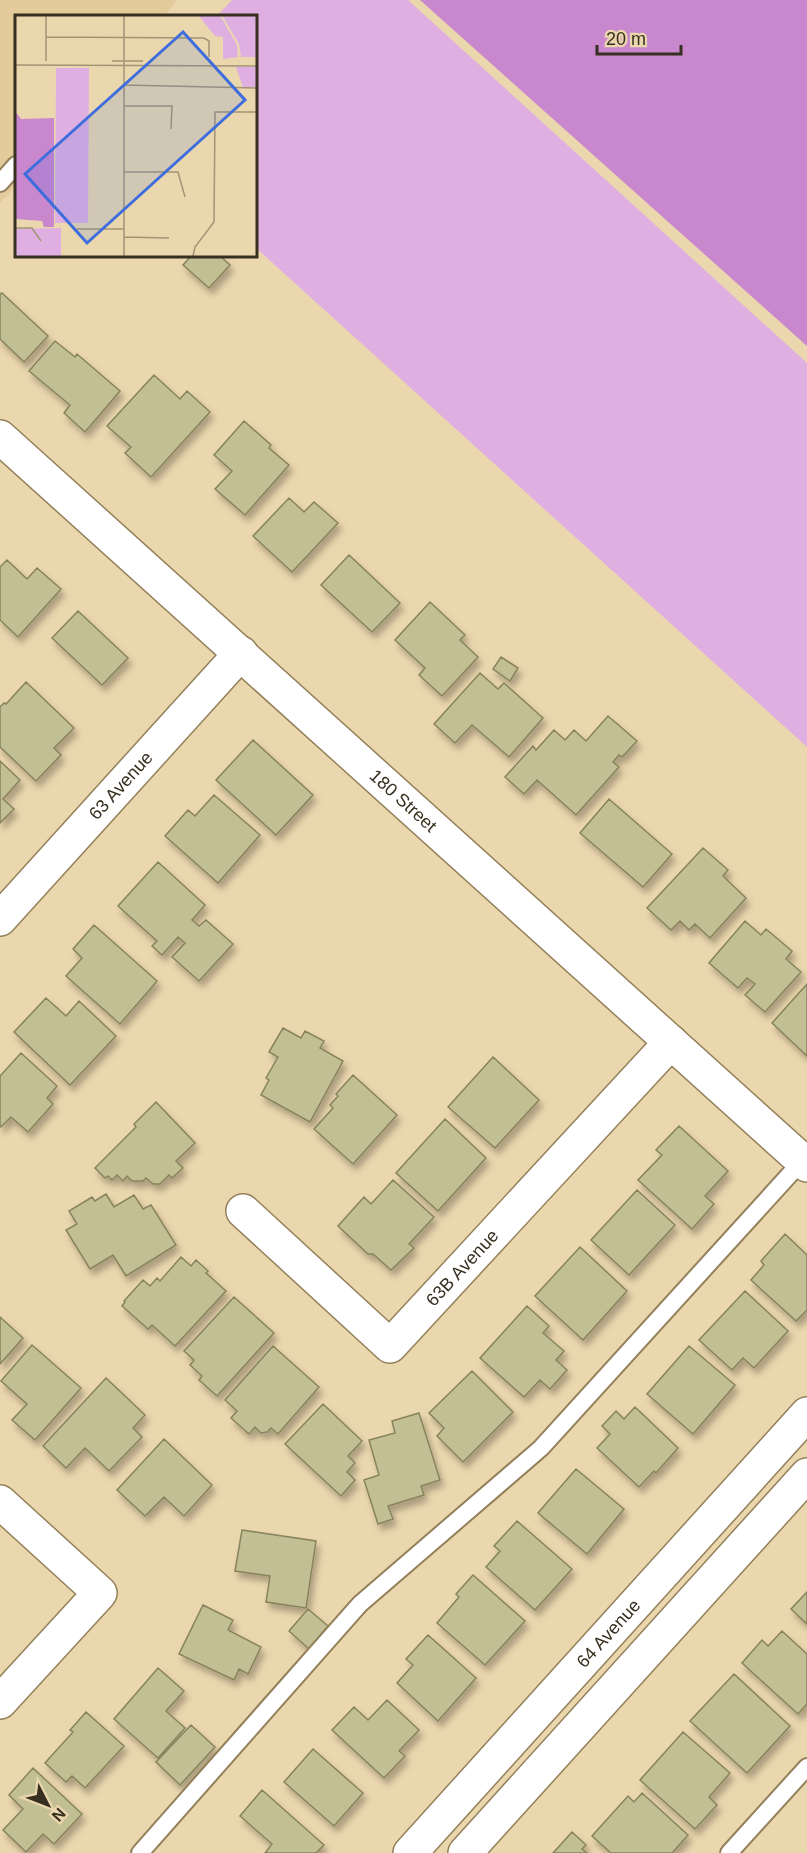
<svg xmlns="http://www.w3.org/2000/svg" width="807" height="1853" font-family="Helvetica,sans-serif">
<style>
.built{fill:#e3cb9b}
.green{fill:#dfafe2}
.forest{fill:#c987ce}
.building{fill:#c2bf94;stroke:#87835b;stroke-width:1.5;filter:url(#shadow)}
.lines{fill:none;stroke-linecap:round;stroke-linejoin:round}
.service-casing{stroke:#93805a;stroke-width:20}
.minor-casing{stroke:#93805a;stroke-width:36}
.tertiary-casing{stroke:#93805a;stroke-width:36}
.secondary-casing{stroke:#93805a;stroke-width:36}
.service{stroke:#fff;stroke-width:16}
.minor{stroke:#fff;stroke-width:33}
.tertiary{stroke:#fff;stroke-width:33}
.secondary{stroke:#fff;stroke-width:33}
.labels{text-anchor:middle;dominant-baseline:central;stroke-width:6;stroke-linejoin:round;paint-order:stroke}
.street-label{font-size:18px;fill:#372f1f;stroke:#ebd7ae}
.inset-road{fill:none;stroke:#a39475;stroke-width:1.5}
.view{fill:#3e6dde;fill-opacity:0.15;stroke:#3e6dde;stroke-width:3}
.inset-edge{fill:none;stroke:#372f1f;stroke-width:3}
</style>
<defs>
<filter id="shadow"><feDropShadow dx="3.5" dy="6" stdDeviation="3" flood-color="#0004"/></filter>
</defs>
<rect width="100%" height="100%" fill="#ebd7ae"/>
<path class="built" d="M0,0h177l-13,16h-148v170l-16,17z"/>
<path class="green" d="M232,0h176l399,363v384l-552,-500v-231h-38z"/>
<path class="forest" d="M420,0h387v346z"/>
<path class="building" d="M192,255h27l11,10 -21,23 -26,-23z
M2,293l46,43 -24,26 -24,-23v-45z
M55,341l20,16 2,-3 43,37 -35,41 -21,-19 6,-8 -41,-34z
M154,375l26,24 7,-8 23,21 -59,65 -26,-24 6,-6 -24,-21z
M244,421l27,24 -2,3 20,17 -44,50 -30,-26 17,-18 -18,-16z
M289,498l15,14 10,-10 24,21 -46,49 -39,-36z
M349,555l51,48 -28,29 -51,-47z
M7,560l20,19 10,-11 24,21 -43,48 -18,-17v-53z
M430,602l35,33 -5,5 18,17 -36,39 -23,-21 6,-7 -30,-28z
M78,611l50,47 -26,27 -50,-47z
M501,657l17,11 -8,13 -17,-12z
M480,673l18,16 6,-6 39,35 -34,39 -37,-32 -17,18 -21,-19z
M26,682l48,46 -20,20 7,7 -25,26 -36,-34v-40l4,-4 2,1z
M608,716l29,25 -15,16 -3,-2 -6,7 6,5 -43,48 -39,-35 -13,14 -19,-17 28,-31 3,4 18,-20 11,10 9,-10 12,11z
M253,740l60,55 -37,40 -60,-55z
M0,761l20,19 -17,19 11,10 -14,14z
M214,795l46,40 -42,48 -53,-47 23,-26 7,6z
M609,799l63,55 -29,33 -63,-54z
M703,848l25,22 -5,6 23,22 -36,40 -15,-14 -6,6 -9,-9 -9,9 -24,-22z
M158,862l47,43 -13,15 7,6 7,-6 27,24 -34,37 -27,-24 13,-14 -7,-6 -16,18 -10,-9 5,-5 -39,-35z
M745,921l16,14 5,-6 26,22 -6,8 15,13 -36,40 -20,-17 10,-11 -8,-6 -9,10 -29,-25z
M94,925l63,56 -37,43 -54,-48 16,-18 -9,-9z
M807,984v72l-35,-33z
M46,998l20,18 13,-15 37,35 -46,49 -56,-53z
M283,1028l18,10 4,-7 19,10 -4,7 23,13 -33,61 -49,-27 8,-15 -3,-2 12,-21 -9,-5z
M21,1053l36,33 -10,12 6,6 -25,28 -17,-15 -10,10 -1,-1v-50z
M493,1057l46,43 -44,48 -47,-41z
M353,1075l44,40 -44,49 -39,-35 19,-21 -3,-3 8,-9 -2,-2z
M156,1102l39,41 -19,18 7,7 -11,10 -3,-3 -9,9h-7l-7,-6 -3,3h-11l-5,-5 -4,5 -6,-6 -5,5 -4,-4 -3,2 -10,-10 41,-41 -2,-3z
M445,1119l41,39 -48,53 -42,-38z
M679,1126l49,45 -23,25 9,8 -22,25 -54,-49 24,-25 -6,-5z
M393,1180l41,37 -25,27 5,4 -23,22 -18,-16h-5l-30,-28 26,-29 7,7z
M637,1190l38,35 -46,50 -38,-35z
M106,1194l8,13 20,-12 9,14 8,-4 25,40 -50,31 -13,-21 -23,14 -24,-39 11,-6 -8,-13 23,-14 3,4z
M785,1234l22,21v55l-11,11 -45,-41 13,-15 -3,-4z
M580,1247l47,44 -44,49 -48,-44z
M181,1257l10,9 5,-6 12,11 -2,2 20,18 -51,55 -23,-21 -4,4 -26,-23 3,-4 -1,-1 19,-21 7,6 7,-8 3,3z
M745,1291l43,40 -34,37 -11,-10 -11,12 -33,-30z
M234,1297l40,36 -57,63 -18,-16 3,-4 -12,-11 4,-5 -10,-9z
M527,1306l22,20 -6,7 21,18 -8,9 11,10 -17,19 -10,-9 -16,17 -44,-39z
M0,1317l23,21 -23,26z
M32,1345l49,43 -46,52 -23,-20 15,-16 -26,-23z
M273,1346l46,41 -41,47 -7,-6 -4,4 -6,1 -6,-6 -6,7 -18,-16 6,-7 -12,-11z
M689,1346l46,39 -42,49 -46,-40z
M472,1371l41,41 -50,50 -26,-26 7,-8 -15,-15z
M106,1378l39,37 -12,13 9,9 -33,34 -24,-23 -19,20 -23,-22z
M323,1404l39,37 -14,15 7,7 -8,9 8,8 -14,16 -56,-52z
M635,1407l43,41 -22,25 -2,-2 -15,16 -42,-39 13,-14 -8,-8 14,-15 8,8z
M419,1413l21,67 -19,6 3,9 -36,11 5,13 -15,5 -14,-44 15,-5 -10,-35 26,-7 -3,-12z
M164,1439l48,46 -28,31 -20,-19 -19,19 -28,-26z
M576,1469l48,40 -37,45 -49,-41z
M517,1521l55,48 -37,41 -49,-43 14,-16 -6,-5z
M242,1530l74,11 -10,67 -40,-6 4,-26 -35,-5z
M473,1575l52,46 -40,44 -48,-42 22,-26 -3,-3z
M807,1592v32l-16,-15z
M203,1605l30,15 -5,10 33,17 -13,27 -9,-5 -5,11 -55,-26z
M308,1609l20,17 -19,23 -20,-18z
M782,1631l25,23v50l-9,10 -56,-51 20,-23 6,6z
M428,1635l48,43 -38,43 -41,-38 16,-18 -7,-6z
M158,1668l26,23 -18,20 19,17 -27,30 -44,-39z
M734,1674l56,52 -43,47 -57,-52z
M387,1700l32,30 -20,21 6,5 -21,22 -52,-48 22,-23 14,13z
M86,1712l38,34 -39,42 -13,-12 -6,6 -21,-19 28,-31 -3,-2z
M191,1725l24,22 -35,38 -24,-23z
M683,1732l47,41 -21,24 8,8 -22,24 -55,-49z
M313,1749l50,44 -29,33 -50,-44z
M33,1768l49,46 -28,30 -11,-10 -17,18 -23,-22 20,-21 -14,-14z
M262,1790l62,55 -8,8h-51l7,-9 -32,-28z
M642,1793l46,42 -16,18h-61l-19,-17 36,-40 6,6z
M572,1832l14,13 -4,4 5,4h-34z"/>
<g class="lines">
<g class="service-casing">
<path id="service" d="M0,183l16,-18
M140,1853l220,-249 181,-156 261,-287
M729,1853l78,-86"/>
</g>
<g class="minor-casing">
<g id="minor">
<path id="s1" d="M0,919l241,-266"/>
<path id="s2" d="M243,1211l147,135 281,-304"/>
<path d="M0,1502l100,91 -100,109"/>
</g>
</g>
<g class="tertiary-casing">
<g id="tertiary">
<path id="s3" d="M0,437l807,728"/>
</g>
</g>
<g class="secondary-casing">
<g id="secondary">
<path id="s4" d="M410,1853l397,-439"/>
<path d="M465,1853l342,-378"/>
</g>
</g>
<use href="#service" class="service"/>
<use href="#minor" class="minor"/>
<use href="#tertiary" class="tertiary"/>
<use href="#secondary" class="secondary"/>
</g>
<g class="labels">
<g class="street-label">
<text stroke="none"><textPath href="#s1" startOffset="180">63 Avenue</textPath></text>
<text stroke="none"><textPath href="#s3" startOffset="543">180 Street</textPath></text>
<text stroke="none"><textPath href="#s2" startOffset="306">63B Avenue</textPath></text>
<text stroke="none"><textPath href="#s4" startOffset="296">64 Avenue</textPath></text>
</g>
</g>
<g transform="translate(15 15)">
<rect width="242" height="242" fill="#ebd7ae"/>
<path d="M183,0h22l17,30 1,12 -15,2v-22l-8,-1zM207,0h34v42h-15l-2,-13zM221,52h20v20h-13zM41,53h33l-1,155h-33zM46,213v28h-46v-27z" fill="#dfafe2"/>
<path d="M0,96l6,8 33,-1v109h-10l-2,-6 -26,-2z" fill="#c987ce"/>
<path class="inset-road" d="M31,22l158,1 5,3v16M31,46v-46M97,46h31M0,50l242,1M109,70l133,3M109,91h48l-1,23M109,157h54l7,25M0,213h17l9,13M62,214h47M109,222l45,1M109,241v-241M178,241l2,-9 19,-25 1,-110h42"/>
<path class="view" d="M168,17l62,68 -158,143 -62,-69z"/>
<rect width="242" height="242" class="inset-edge"/>
</g>
<g transform="translate(48 1805) rotate(132)" stroke="#ebd7ae" stroke-width="4.5" paint-order="stroke">
<path d="M0-4.5L10 22L0 15L-10 22Z" fill="#372f1f"/>
<text y="-9" font-size="16" font-weight="bold" text-anchor="middle" fill="#372f1f">N</text>
</g>
<path d="M597 45v9h84v-9" fill="none" stroke="#372f1f" stroke-width="3"/>
<text x="606" y="45" font-size="18" fill="#372f1f" stroke="#ebd7ae" stroke-width="4.5" paint-order="stroke">20 m</text>
</svg>
